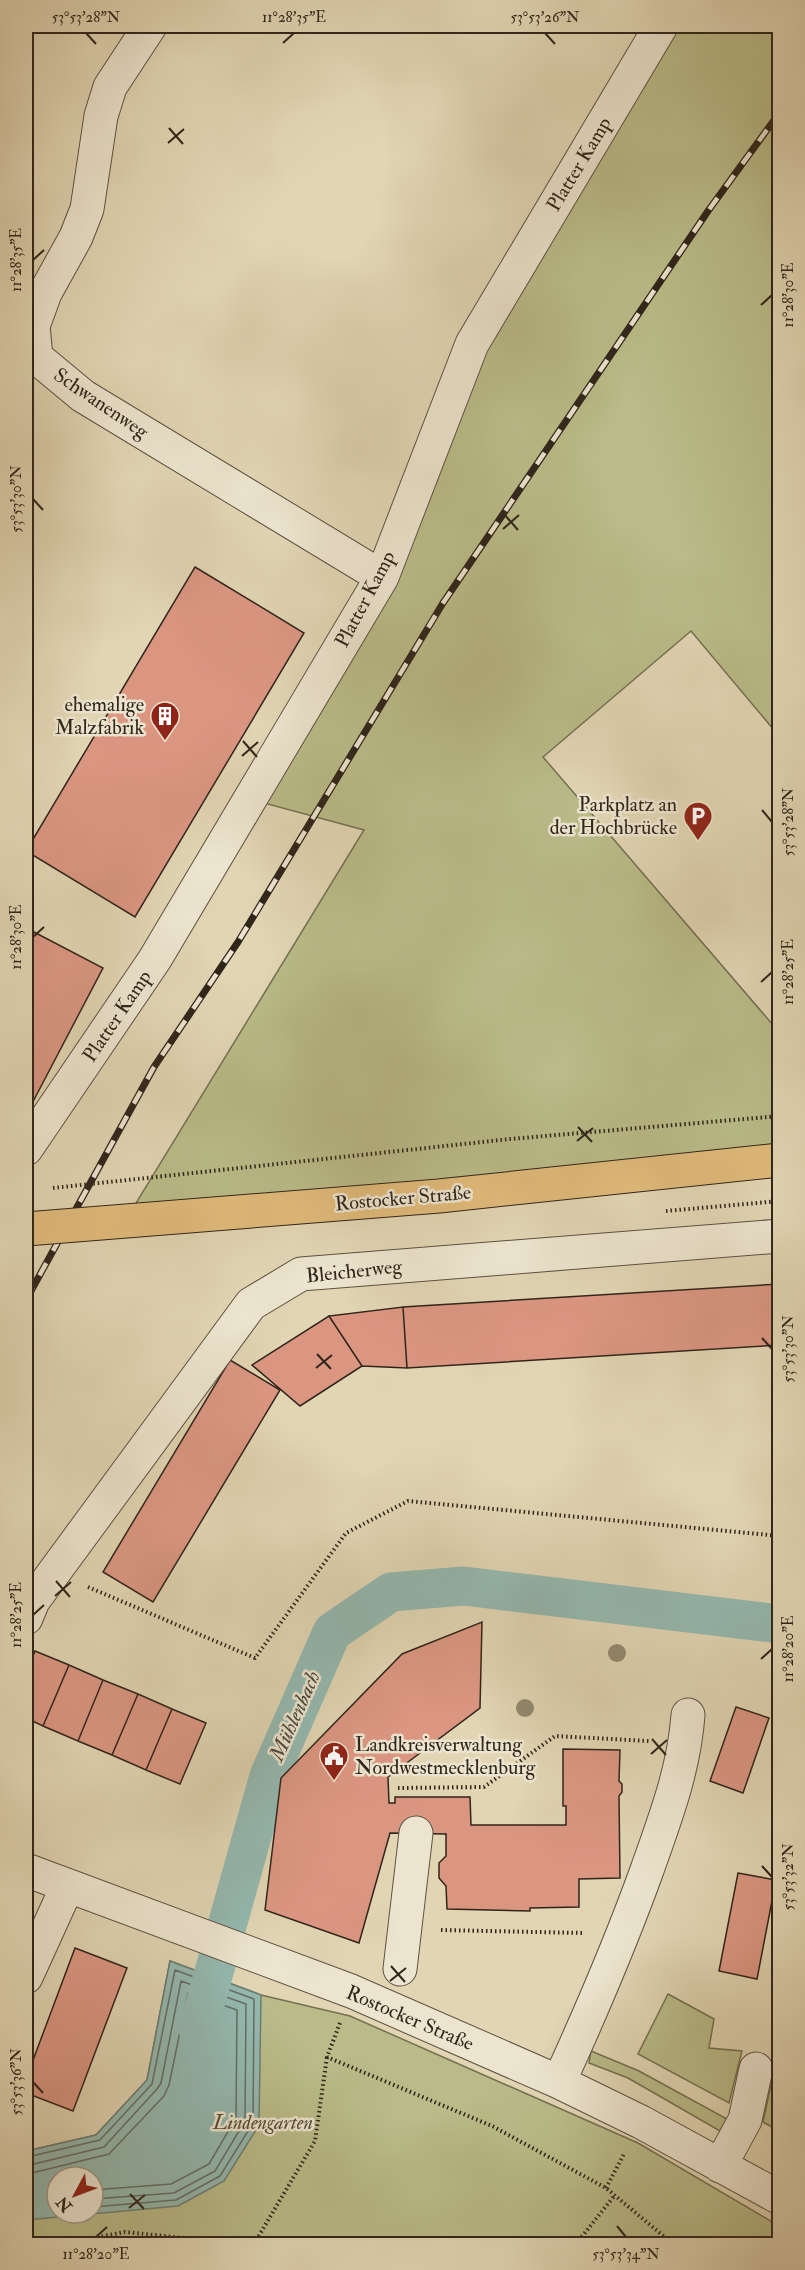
<svg xmlns="http://www.w3.org/2000/svg" width="805" height="2270" font-family="'IM FELL Double Pica',serif">
<style>
.green{fill:#b9bb88;stroke:#747052;stroke-width:1.5;fill-rule:evenodd}
.water{fill:#94b8af;stroke:#6c7d74;stroke-width:1.5;fill-rule:evenodd}
.lines{fill:none;stroke-linecap:round;stroke-linejoin:round}
.shore{stroke:#626e65;stroke-width:1.5}
.canal{stroke:#94b8af;stroke-width:39}
.building{fill:#db9682;stroke:#30251b;stroke-width:1.5}
.minor-casing{stroke:#5c5141;stroke-width:35}
.path{stroke:#30251b;stroke-width:4;stroke-dasharray:1.5 3;stroke-linecap:butt}
.minor{stroke:#ece4ce;stroke-width:33}
.rail-casing{stroke:#30251b;stroke-width:7}
.rail{stroke:#ece4ce;stroke-width:4.5;stroke-dasharray:14;stroke-linecap:butt}
.major-bridge-casing{stroke:#30251b;stroke-width:35;stroke-linecap:butt}
.path-bridge{stroke:#30251b;stroke-width:4;stroke-dasharray:1.5 3;stroke-linecap:butt}
.major-bridge{stroke:#e0ba7a;stroke-width:33}
.tree{fill:#92896e}
.ticks{fill:none;stroke:#30251b;stroke-width:2}
.labels{text-anchor:middle;dominant-baseline:central;stroke-width:5;stroke-linejoin:round;paint-order:stroke}
.street-label{font-size:20px;fill:#30251b;stroke:#ece4ce}
.poi-label{font-size:20px;fill:#30251b;stroke:#ece4ce;text-anchor:end}
.park-label{font-size:20px;font-style:italic;fill:#524a36;stroke:#ece4ce}
.water-label{font-size:21px;font-style:italic;fill:#494a40;stroke:#ece4ce}
.neatline{fill:none;stroke:#30251b;stroke-width:2}
.ticks-label{font-size:15px;text-anchor:middle;fill:#30251b}
</style>
<rect width="100%" height="100%" fill="#e1d5b3"/>
<filter id="stains"><feTurbulence type="fractalNoise" baseFrequency=".00333" numOctaves="4"/><feColorMatrix values="0 0 0 0 .2 0 0 0 0 .09 0 0 0 0 .02 0 0 0 .5 -.17"/></filter>
<radialGradient id="worn" r=".72"><stop offset=".6" stop-color="#630" stop-opacity="0"/><stop offset="1" stop-color="#630" stop-opacity=".3"/></radialGradient>
<path class="green" d="M661,26h118v710l-88,-105 -148,126 236,275v128l-654,61 239,-391 -115,-31 133,-222 90,-233z
M170,1961l91,34 89,21 288,127 141,83v18h-753v-95l5,1 65,-15 51,-55zM57,2177h36v36h-36z
M668,1994l46,25 -5,29 33,3 -13,52 -91,-49z
M591,2051l48,20 88,48 -7,12 -92,-53 -39,-15z
M771,2085l8,1v45l-16,-9z"/>
<path class="water" d="M170,1961l91,34 -2,130 -35,56 -46,25 -152,14v-71l5,1 65,-15 51,-55zM57,2177h36v36h-36z"/>
<g class="lines">
<path class="shore" d="M26,2156h6l68,-16 52,-56 23,-114 79,29 -1,124 -33,53 -44,24 -83,7
M26,2163l8,1 70,-17 53,-58 4,-6 20,-102 65,23 -1,117 -30,50 -41,22 -81,6
M26,2172h10l73,-18 55,-58 5,-11 19,-92 49,17 -1,108 -27,46 -38,20 -78,6"/>
<path class="canal" d="M198,2029l71,-253 63,-144 59,-40 73,-6 316,38"/>
</g>
<path class="building" d="M195,567l109,66 -169,284 -109,-66z
M32,931l71,37 -77,147v-171z
M780,1284v61l-373,23 -4,-61z
M403,1307l4,61 -45,-2 -33,-50z
M329,1316l33,50 -62,40 -48,-41z
M230,1360l50,30 -127,212 -50,-30z
M482,1622l-2,86 -92,69 1,26h6v-6h75l1,28h95v-19h-3v-57l57,1 -1,31 3,3v8l-3,4 1,82 -41,1v28l-49,1v3l-83,-2 -1,-23 -7,-8v-15l7,-7v-22l-56,-1 -31,110 -94,-33 16,-132 121,-124z
M35,1651l34,14 -26,61 -17,-8v-45z
M69,1665l34,15 -25,61 -35,-15z
M103,1680l35,14 -26,61 -34,-14z
M138,1694l34,15 -26,61 -34,-15z
M736,1707l33,11 -26,75 -33,-12z
M172,1709l34,14 -26,61 -34,-14z
M738,1873l38,7 -19,99 -38,-8z
M75,1948l52,20 -54,143 -47,-18v-14z"/>
<g class="lines">
<g class="minor-casing">
<path id="minor" d="M150,26l-40,61 -9,29 -14,93 -11,28 -31,56 -12,33 3,31 47,39 299,181
M26,1149l129,-190 227,-382 90,-233 189,-318
M26,1618l7,-17 218,-297 50,-30 479,-38
M26,1870l325,121 208,91 82,40 139,76
M400,1969l16,-136
M26,1977l41,-90
M559,2082c32,-70 62,-140 88,-212 18,-51 37,-100 41,-155
M720,2166l25,-46 11,-51"/>
</g>
<path class="path" d="M88,1587l167,71 91,-125 62,-32 372,35
M398,1788l86,-1 71,-51 94,5
M441,1930l143,3
M340,2023l-13,34 165,69 114,62 67,56
M606,2188l18,-34
M62,2244l63,-12 117,12
M254,2244l61,-103 12,-84
M576,2244l39,-49"/>
<use href="#minor" class="minor"/>
<g class="rail-casing">
<path id="rail" d="M26,1300l128,-233 84,-125 205,-339 265,-392 72,-99"/>
</g>
<use href="#rail" class="rail"/>
<g class="major-bridge-casing">
<path id="major-bridge" d="M26,1229l413,-33 341,-36"/>
</g>
<path class="path-bridge" d="M53,1188l457,-49 270,-23
M666,1211l114,-10"/>
<use href="#major-bridge" class="major-bridge"/>
</g>
<g class="tree">
<circle cx="617" cy="1653" r="9"/>
<circle cx="525" cy="1708" r="9"/>
</g>
<path class="ticks" d="M86,33l10,11M545,33l10,11M283,43l11,-10M169,128l14,16M168,143l16,-14M33,260l11,-10M761,305l11,-10M33,499l10,11M504,514l14,16M503,529l16,-14M243,741l14,16M242,756l16,-14M762,810l10,12M33,937l11,-10M761,982l11,-10M578,1127l14,15M577,1141l16,-13M762,1338l10,11M317,1354l14,15M316,1368l16,-13M56,1581l14,16M55,1596l16,-14M33,1615l11,-10M761,1659l11,-10M652,1739l14,16M651,1754l16,-14M762,1866l10,11M391,1966l14,16M390,1981l16,-13M33,2082l10,11M130,2194l14,15M129,2208l16,-13M617,2226l9,11M96,2237l11,-10"/>
<defs>
<g id="building-pin" transform="scale(1.5)"><path d="M0 17L-7.5 6A9.5 9.5 0 1 1 7.5 6Z" fill="#8f2418" stroke="#ece4ce"/><path d="M-4-6H4V6H1V3H-1V6H-4ZM-2.5-4.3h1.7v1.8h-1.7ZM.8-4.3h1.7v1.8H.8ZM-2.5-1h1.7V.8h-1.7ZM.8-1h1.7V.8H.8Z" fill="#fff"/></g>
<g id="parking-pin" transform="scale(1.5)"><path d="M0 17L-7.5 6A9.5 9.5 0 1 1 7.5 6Z" fill="#8f2418" stroke="#ece4ce"/><path d="M-3.5-5.5H1a3.5 3.5 0 0 1 0 7H-1V5.5H-3.5ZM-1-3.4V-.6H.8a1.4 1.4 0 0 0 0-2.8Z" fill="#fff"/></g>
<g id="civic-pin" transform="scale(1.5)"><path d="M0 17L-7.5 6A9.5 9.5 0 1 1 7.5 6Z" fill="#8f2418" stroke="#ece4ce"/><path d="M-.6-6.5H3V-4.5H.6V-3L4-1V1h2V6H-6V1h2V-1L-.6-3ZM-1.2 2.5V6h2.4V2.5Z" fill="#fff"/></g>
</defs>
<g fill-rule="evenodd">
<use href="#building-pin" x="165" y="716"/>
<use href="#parking-pin" x="698" y="816"/>
<use href="#civic-pin" x="334" y="1756"/>
</g>
<g class="labels">
<g class="street-label">
<text transform="translate(579 164) rotate(-59)">Platter Kamp</text>
<text transform="translate(101 403) rotate(34)">Schwanenweg</text>
<text transform="translate(365 599) rotate(-62)">Platter Kamp</text>
<text transform="translate(117 1016) rotate(-56)">Platter Kamp</text>
<text transform="translate(403 1198) rotate(-5)">Rostocker Straße</text>
<text transform="translate(354 1271) rotate(-6)">Bleicherweg</text>
<text transform="translate(410 2018) rotate(23)">Rostocker Straße</text>
</g>
<g class="poi-label">
<text x="144" y="704">ehemalige<tspan x="144" dy="23">Malzfabrik</tspan></text>
<text x="677" y="804">Parkplatz an<tspan x="677" dy="23">der Hochbrücke</tspan></text>
<text x="355" y="1744" text-anchor="start">Landkreisverwaltung<tspan x="355" dy="23">Nordwestmecklenburg</tspan></text>
</g>
<g class="park-label">
<text x="263" y="2122">Lindengarten</text>
</g>
<g class="water-label">
<text transform="translate(295 1716) rotate(-66)">Mühlenbach</text>
</g>
</g>
<rect width="805" height="2270" fill="none" stroke="#e1d5b3" stroke-width="66"/>
<g transform="translate(75 2195) rotate(229)"><circle r="28" fill="#ece4ce" stroke="#a19886" stroke-width="1.5"/>
<path d="M0-4.5L10 22L0 15L-10 22Z" fill="#8f2418"/>
<text y="-9" font-size="16" font-weight="bold" text-anchor="middle" fill="#30251b">N</text>
</g>
<rect x="33" y="33" width="739" height="2204" class="neatline"/>
<g class="ticks-label">
<text x="86" y="22">53°53'28"N</text>
<text x="294" y="22">11°28'35"E</text>
<text x="545" y="22">53°53'26"N</text>
<text transform="translate(16 260) rotate(-90)" y="5">11°28'35"E</text>
<text transform="translate(788 295) rotate(-90)" y="5">11°28'30"E</text>
<text transform="translate(16 499) rotate(-90)" y="5">53°53'30"N</text>
<text transform="translate(788 822) rotate(-90)" y="5">53°53'28"N</text>
<text transform="translate(16 937) rotate(-90)" y="5">11°28'30"E</text>
<text transform="translate(788 972) rotate(-90)" y="5">11°28'25"E</text>
<text transform="translate(788 1349) rotate(-90)" y="5">53°53'30"N</text>
<text transform="translate(16 1615) rotate(-90)" y="5">11°28'25"E</text>
<text transform="translate(788 1649) rotate(-90)" y="5">11°28'20"E</text>
<text transform="translate(788 1877) rotate(-90)" y="5">53°53'32"N</text>
<text transform="translate(16 2082) rotate(-90)" y="5">53°53'36"N</text>
<text x="96" y="2259">11°28'20"E</text>
<text x="626" y="2259">53°53'34"N</text>
</g>
<rect width="100%" height="100%" filter="url(#stains)"/>
<rect width="100%" height="100%" fill="url(#worn)"/>
</svg>
